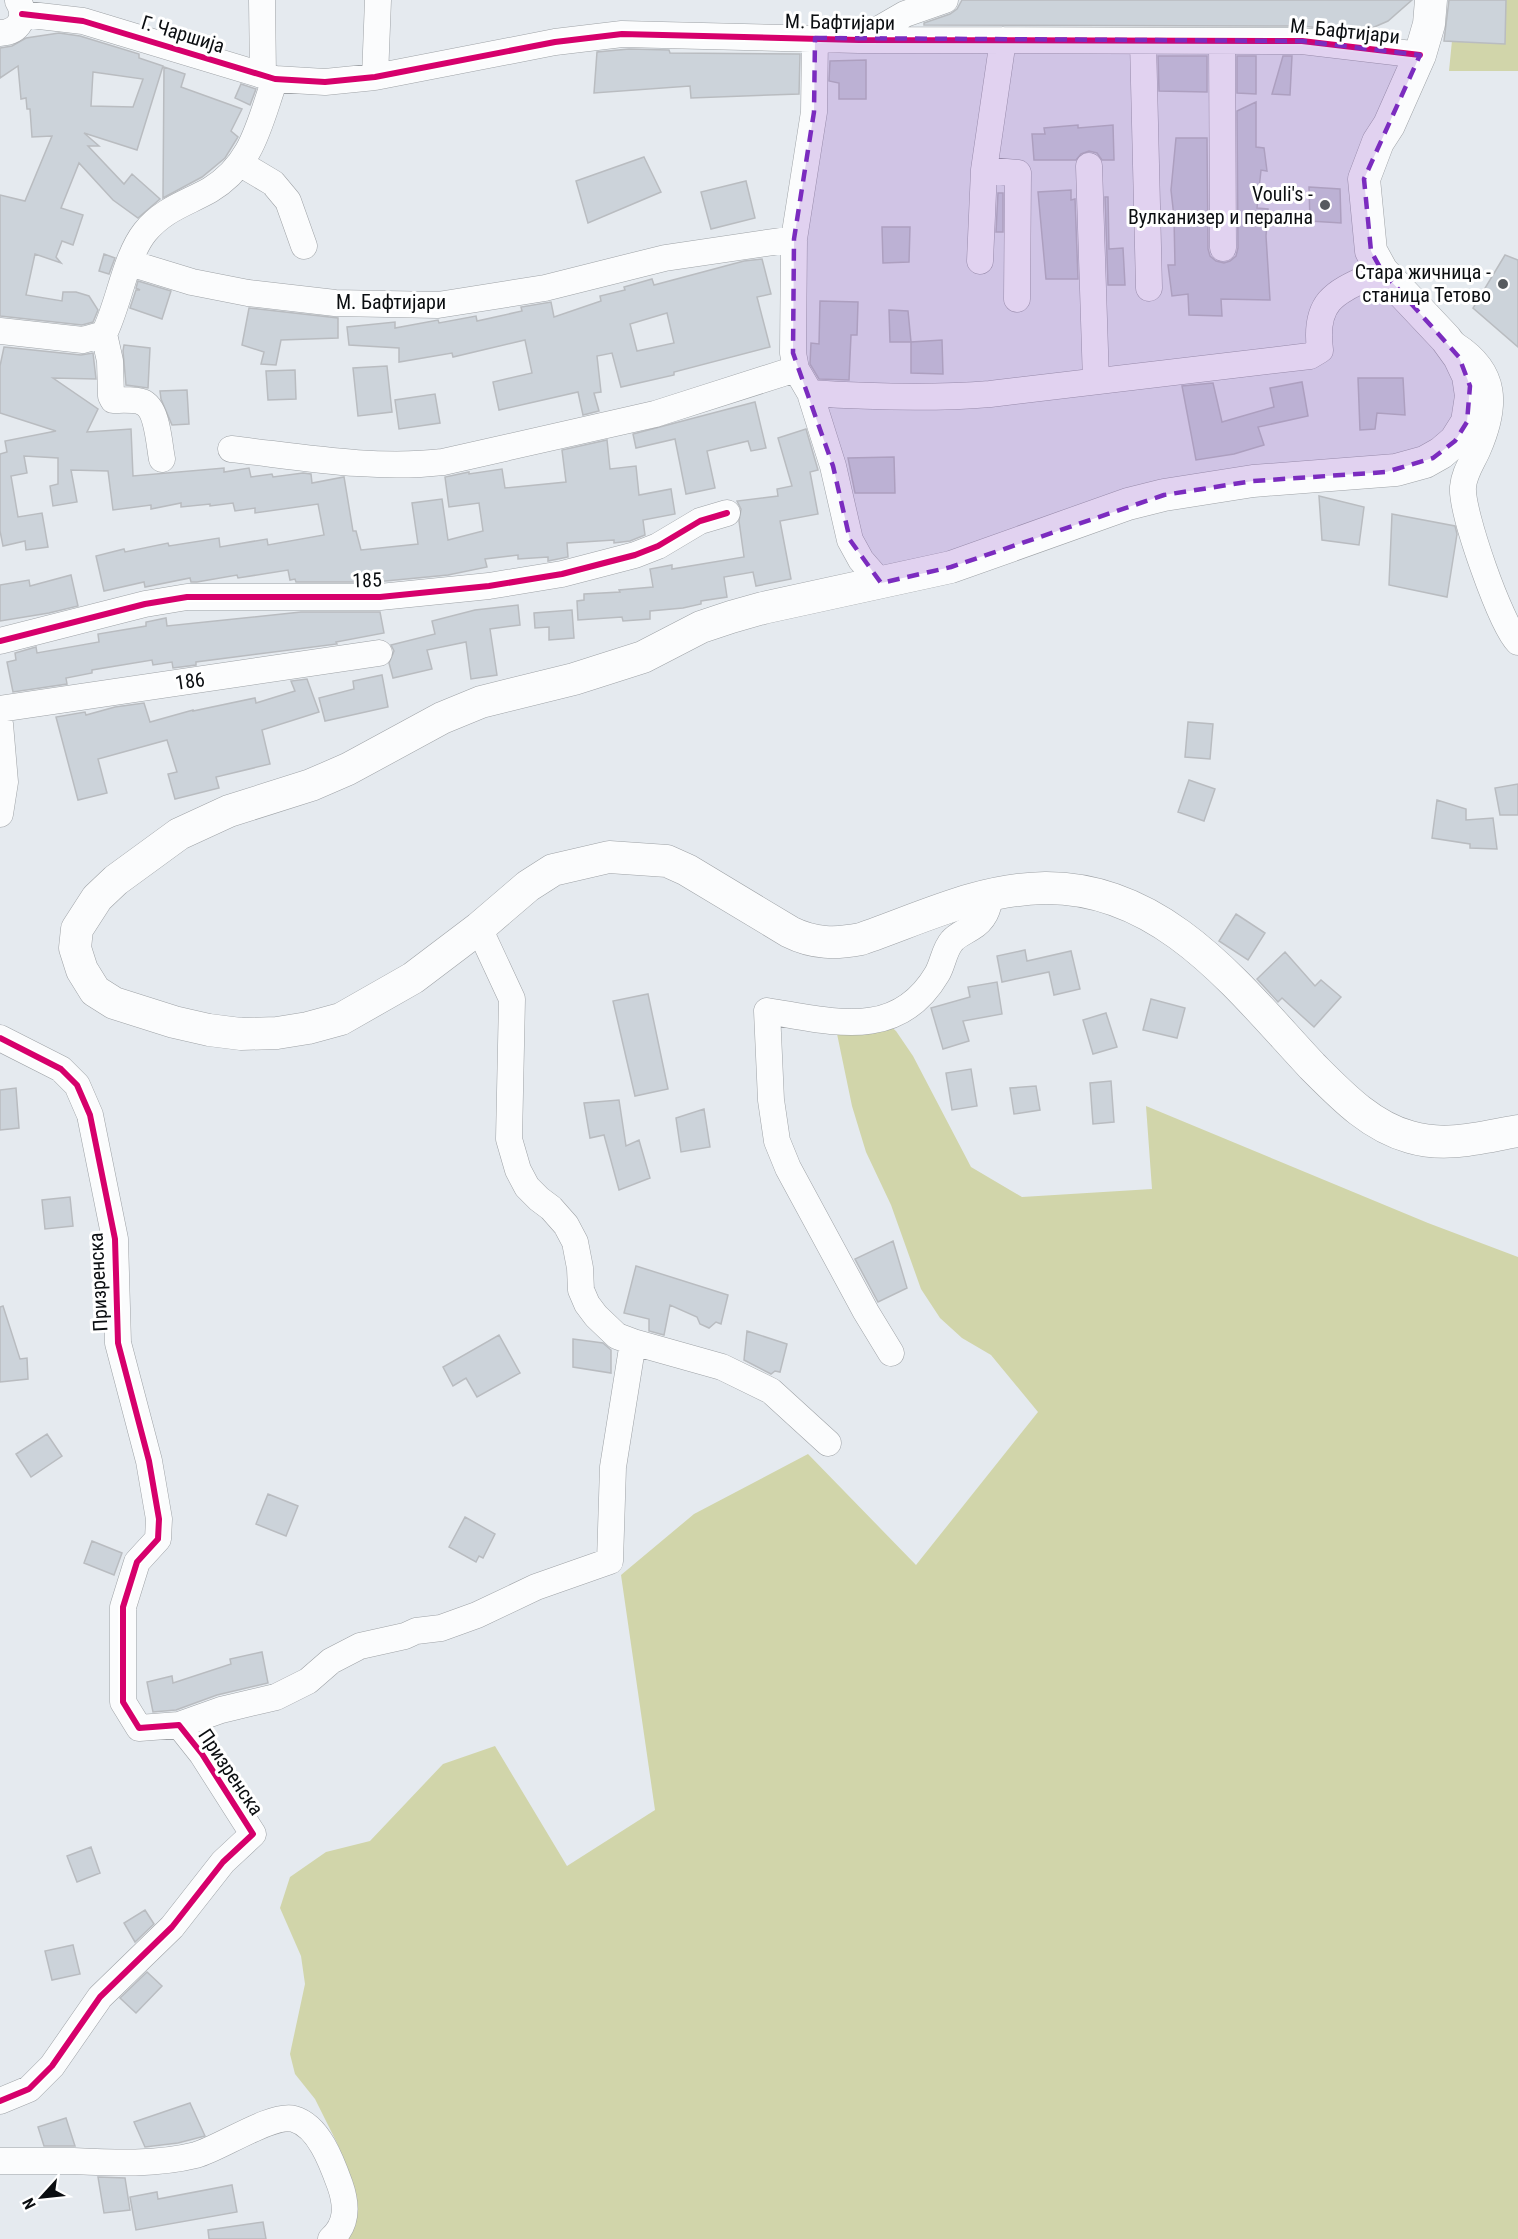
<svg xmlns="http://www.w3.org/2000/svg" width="1518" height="2239" font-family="'Roboto Condensed',sans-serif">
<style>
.green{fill:#d1d5aa}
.building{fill:#ccd3da;stroke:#b9bcc0;stroke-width:1.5;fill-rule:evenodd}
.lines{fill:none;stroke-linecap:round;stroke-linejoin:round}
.minor-casing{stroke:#9ea2a6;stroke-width:27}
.major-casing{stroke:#9ea2a6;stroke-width:33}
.minor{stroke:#fbfcfd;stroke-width:26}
.major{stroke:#fbfcfd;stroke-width:32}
.cycleway-casing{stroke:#fff;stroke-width:10}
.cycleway{stroke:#d6006c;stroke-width:6}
.marked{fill:#7b2cbf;fill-opacity:0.2;stroke:#7b2cbf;stroke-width:4.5;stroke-dasharray:12 8;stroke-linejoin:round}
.poi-dot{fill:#575b5f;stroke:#fff;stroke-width:2}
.labels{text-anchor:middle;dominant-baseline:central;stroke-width:6;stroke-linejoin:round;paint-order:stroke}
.street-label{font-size:20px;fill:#0b0e11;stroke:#fff}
.poi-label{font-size:20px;fill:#0b0e11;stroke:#fff;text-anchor:end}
</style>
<rect width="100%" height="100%" fill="#e5eaef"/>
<path class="green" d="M1456,0h62v71h-69z
M890,1026l6,5 17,25 58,111 51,30 130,-8 -6,-83 282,117 90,34v982h-1172l1,-70 -10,-26 -22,-44 -20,-25 -5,-20 15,-70 -4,-28 -21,-48 10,-31 36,-25 44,-11 73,-77 52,-18 72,120 88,-56 -34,-235 73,-61 114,-60 108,111 122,-153 -47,-57 -29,-17 -22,-20 -19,-29 -30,-84 -25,-53 -14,-46 -16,-77z"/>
<path class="building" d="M962,0h450l-24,21 -16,7 -14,2h-18l-38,-4 -378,-1v-2l26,-9 7,-5z
M1449,0h57l-1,44 -61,-3z
M59,33l21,3 59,18v4l24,8 -26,84 -53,-17 15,13h-11l36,38 8,-10 28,25 -22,19 -25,-18 -34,-37 -18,45 22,7 -10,30 -11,-4 -6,16 5,6 -26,-9 -9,41 36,6 1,-9h13l13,4 9,14 -5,12 -11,3 -82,-9v-121l25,6 27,-65 -20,1 -2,-28h-3l-1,-11 -5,1 -3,-33 -18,12v-30l12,-2 14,-8zM93,72l50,7 -10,28 -42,-1z
M629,49l40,1 1,3 130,1 -1,40 -108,4 -1,-12 -96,7 3,-41z
M1158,56h49v36l-48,-1z
M1237,56h19v38l-19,-1z
M1283,56h9l-2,39 -18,-1z
M866,60v39h-27v-16l-10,-2 1,-20z
M164,67l21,7 -4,13 61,22 -11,22 7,6 -13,21 -23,19 -39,21z
M241,84l15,5 -6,16 -15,-7z
M1256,102v45l8,1 3,23 -6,-1 -4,38 11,1 -2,27 4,64 -49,-1 1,17 -33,-1 -1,-21 -16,2 -4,-31h7l-1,-48 -3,-27 5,-52h31l1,111 2,7 6,5 8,2 6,-2 6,-5 2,-8 -1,-137z
M1078,125v3l35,-3 1,35h-12l-5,-7 -8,-2 -8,3 -5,6h-42l-2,-26h13l-1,-6z
M644,157l17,35 -73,31 -12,-42z
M746,181l9,37 -44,11 -10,-37z
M1309,187l31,2 1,34 -31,-2z
M1071,190v10l4,-1 3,80h-32l-8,-87z
M998,193h5v39h-7z
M1105,197h3l1,52 14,-1 2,37h-17z
M882,227h28l-1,35 -26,1z
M104,254l11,4 -6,16 -10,-3z
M1505,255l13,5v87l-45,-39z
M762,259l9,35 -14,3 13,50 -96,25v3l-53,12 -9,-34 -15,3 4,36 -7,1 5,18 -16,4 -5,-23 -79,18 -6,-28 39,-9 -7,-33 -72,17 -1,-4 -53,9v-14l-50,-3 -2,-18 48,-5v6l43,-8 1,3 37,-7 1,5 45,-10 -1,-4 30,-5 3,15 47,-16 -1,-5 25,-6 -1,-3 28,-8 2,6 90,-24zM667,313l7,30 -37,8 -7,-27z
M138,281l33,10 -9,28 -32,-11 6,-18h4l-4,-2z
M820,301l38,1 -1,33h-6l-2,45 -30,-1 -9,-15 1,-21 8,1z
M249,308l89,10v20l-57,2 -5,25 -15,-1 3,-12 -22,-7z
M889,310l19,1 3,31h-21z
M942,340l1,34 -32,-1v-31z
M124,345l26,3 -2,40 -22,-3 -3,-34z
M4,347l77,8 12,-2 3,26 -43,-1 45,31 -11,23 44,-3 2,47 91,-8v4l25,-4 2,9 21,-3 1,3 30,-4 8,1 1,9 32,-6 9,54h3l5,19 57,-6 -6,-41 30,-4 6,41 35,-9 -4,-28 -30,4 -4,-30 24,-5v2l33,-5 3,19 61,-6 -4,-32 45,-10 3,29 26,-3 3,29 32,-6 4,25 -32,6 2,15 -15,6 -16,2v-3l-47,3 1,14 -20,4v-4l-30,2v-4l-33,4 2,8 -39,8 -73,7h-79l-1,-3 -5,1 -2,-10 -50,8 -1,-3 -40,7h-6l-1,-4 -45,9 -1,-5 -40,9 -8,-35 28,-7 1,3 43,-9 1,3 50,-8 1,9 47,-8 1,6 56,-10 -6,-31 -63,9v-5l-20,3 -2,-8 -23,3v-2l-29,3v-4l-30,6v-4l-38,5 -5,-39 -37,-1 6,32 -24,4 -3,-20 8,-2v-26l-34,-2 3,17 -16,3 7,41 24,-4 6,34 -22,3 -1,-9 -22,5 -3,-15v-77l7,-2 -2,-11 51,-10 -56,-18v-47z
M387,366l5,46 -34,4 -5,-48z
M295,370l1,29 -28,1 -2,-29z
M1358,378h45l2,37 -28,-2 -2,16 -15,1z
M1302,382l6,34 -50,11 6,18 -30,9 -38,6 -14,-74 31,-3 9,39 52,-15 -4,-19z
M187,390l2,34 -17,1 -11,-26 -1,-8z
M435,394l5,29 -41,6 -4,-29z
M755,402l11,46 -15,3 -3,-10 -41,10 8,37 -29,6 -11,-55 -39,9 -3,-14z
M806,429l12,41 -8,2 8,42 -38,7 11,58 -35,7 -3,-14 -29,5 3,20 -26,4v3l-18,4 -33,3v8l-27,2 -1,-4 -44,3 -1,-19 7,-1v-6l36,-2 -1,-2 34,-3 -3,-18 22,-4v4l72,-12 -5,-36 2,-12 -4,-8 41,-5 -1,-7 15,-3 -14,-48z
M894,457l1,36h-40l-7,-35z
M1319,496l45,11 -5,38 -37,-5z
M1392,514l63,12 2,8 -10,63 -58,-12z
M71,575l7,31 -29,7 -49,8v-36l29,-5 1,6z
M518,605l2,20 -30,4 7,46 -26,4 -5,-37 -39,8 5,19 -39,9 -4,-15 5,-12 -3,-6 44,-11 -3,-13 43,-11z
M572,610l2,28 -25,2v-13l-14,1 -1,-15z
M301,612h79l4,21 -48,9 1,2 -141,18v3l-23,3 -1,-6 -19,3 -1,-5 -60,10v3l-26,5 1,6 -54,8 -6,-30 9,-2 -1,-7 21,-6 1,6 62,-11 -1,-8 48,-8v-4l20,-4 1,8z
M382,675l6,32 -63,14 -6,-23 35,-9 -1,-8z
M307,679l12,33 -57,18 8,34 -54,13 3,11 -44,11 -7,-25 9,-2 -10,-32 -69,19 9,34 -29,7 -22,-83 29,-5 1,3 29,-8 29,-4 6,19 43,-12v1l62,-13 1,5 39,-12 -4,-10z
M1188,722l25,2 -3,35 -25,-2z
M1189,780l26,9 -11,32 -26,-9z
M1518,784v31h-18l-5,-27z
M1437,800l29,9v11l27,-2 4,31 -27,-1v-4l-38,-6z
M1236,914l29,19 -17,27 -29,-19z
M1025,950l2,11 44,-10 9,38 -26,6 -5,-23 -47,10 -5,-26z
M1285,952l30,34 6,-6 20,17 -27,30 -32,-29 -4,4 -21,-23z
M997,982l5,32 -39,7 6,20 -26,8 -12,-41 39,-11 -2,-10z
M648,994l20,95 -33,7 -22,-95z
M1151,999l34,9 -8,30 -34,-8z
M1106,1013l11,34 -24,7 -10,-34z
M971,1069l6,37 -25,4 -6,-37z
M1111,1081l3,41 -21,2 -3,-41z
M1036,1086l4,24 -26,4 -4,-26z
M16,1088l3,40 -19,2v-40z
M619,1100l7,46 13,-6 11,38 -31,12 -15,-55 -14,3 -6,-35z
M704,1109l6,38 -29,5 -5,-34z
M70,1197l3,29 -28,3 -3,-29z
M893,1241l14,47 -29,14 -23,-43z
M636,1266l92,29 -7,29 -5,-2 -7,6 -9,-4 -3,-7 -27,-12 -6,30 -15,-4v-12l-25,-6z
M3,1306l17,53 7,-1 1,21 -28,3v-75z
M747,1331l40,13 -7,28 -5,-1 -4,3 -27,-14z
M499,1335l21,38 -43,24 -11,-19 -13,8 -10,-19z
M573,1339l30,4 8,7v23l-38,-6z
M47,1434l15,22 -31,21 -15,-23z
M268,1494l30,12 -12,30 -30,-12z
M465,1517l30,17 -12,24 -4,-2 -3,6 -27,-15z
M92,1541l30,12 -8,22 -30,-12z
M262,1652l6,31 -51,12 -41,15 -23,2 -6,-30 25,-6 1,7 58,-19 -1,-5z
M91,1847l9,26 -23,9 -10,-26z
M145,1910l9,14 -19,18 -11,-19z
M73,1945l7,29 -28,6 -7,-29z
M147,1972l15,14 -26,27 -16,-15z
M190,2103l15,33 -27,7 -33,4 -11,-25z
M66,2118l9,28h-31l-6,-19z
M98,2177l27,1 5,32 -26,3z
M232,2185l5,27 -101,18 -6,-33 27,-5 1,7z
M263,2222l3,17h-57l-1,-9z"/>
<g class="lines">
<g class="minor-casing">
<path id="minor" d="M262,0l1,75
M22,14l61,7 192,58 50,3 50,-5 180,-35 67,-8 237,6 443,1 118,14
M0,33c19,-1 28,-16 18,-32
M815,38l-1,74 -20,127 -1,114 3,16 14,24 23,73 17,74 11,20 20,23
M860,40l45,-26 40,-14
M1143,41l6,247
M1222,41l1,207
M375,77l3,-77
M241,164l32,19 15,18 16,45
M1089,166l7,215
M984,170l34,3 -1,126
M980,261l4,-91 19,-130
M130,263l62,19 56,11 87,10 103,2 107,-17 120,-30 129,-19
M0,331l83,9 21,-6c15,-30 21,-77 41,-102 19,-23 40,-28 65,-42 43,-26 49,-66 65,-111
M104,334l6,27 1,35 2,4c9,0 22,-1 29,2 16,6 17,43 20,57
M1455,345c42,27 42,60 23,104 -5,12 -14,24 -15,38 -2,25 38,138 55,155
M810,393c61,4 120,6 180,1l320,-38 10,-6c-7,-54 20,-59 62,-79
M231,449c71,8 142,21 212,13l212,-48 141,-45
M0,641l145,-37 42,-7h193l109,-11 73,-12 73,-19 23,-9 42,-25 27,-8
M0,709l379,-56
M0,724l5,58 -5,32
M479,928l33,71 -3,140 9,31 9,17 12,12 12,9 15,17 9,17 5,26 1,22 6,14 9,12 21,20 16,6 89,25 49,24 57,52
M0,1038l61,31 16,16 13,30 25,124 3,104 31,118 10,58 -1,20 -21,23 -14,45v95l16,26 40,-3 23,29 51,80 -30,28 -51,65 -72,70 -48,69 -23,23 -29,12
M891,1353l-25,-41 -78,-144 -11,-27 -6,-41 -4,-89c64,10 130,31 170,-37 6,-10 7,-24 15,-33 5,-6 13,-9 19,-13 14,-8 17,-19 20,-34
M179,1725l42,-15 55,-13 32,-16 23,-20 29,-15 45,-10 11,-5 25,-3 36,-13 59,-28 74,-26 3,-94 20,-125
M0,2161c24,0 49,0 73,0 42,2 83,4 123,-6 25,-7 76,-42 98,-36 25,7 38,44 46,66 7,20 8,39 -9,54"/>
</g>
<g class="major-casing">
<path id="major" d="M1431,0l-2,24 -9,31 -31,70 -11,17 -14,37 7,72 11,20 64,68 13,18 9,19 3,20 -4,26 -12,19 -14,12 -16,9 -29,8 -143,11 -89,14 -36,9 -177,63 -188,41 -32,9 -30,10 -58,30 -69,22 -93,23 -39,16 -94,51 -37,16 -82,26 -50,23 -63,46 -19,18 -20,31 -2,19 7,22 13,21 19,12 60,19 35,8 32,4 36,-1 31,-5 33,-9 72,-41 66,-50 49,-42 25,-16 56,-13 58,4 20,9 103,62c24,12 46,12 71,7 61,-21 118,-50 184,-51 119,-1 193,99 267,178 29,29 58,60 98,71 37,11 72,0 108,-6"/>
</g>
<use href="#minor" class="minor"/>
<use href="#major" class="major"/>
<g class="cycleway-casing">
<path id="cycleway" d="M22,14l61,7 192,58 50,3 50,-5 180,-35 67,-8 237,6 443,1 118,14
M0,641l145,-37 42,-7h193l109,-11 73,-12 73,-19 23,-9 42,-25 27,-8
M0,1038l61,31 16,16 13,30 25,124 3,104 31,118 10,58 -1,20 -21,23 -14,45v95l16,26 40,-3 23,29 51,80 -30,28 -51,65 -72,70 -48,69 -23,23 -29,12"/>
</g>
<use href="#cycleway" class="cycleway"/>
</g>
<path class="marked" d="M815,38l487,3 118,14 -56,124 7,72 11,20 77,86 11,29 -3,36 -12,19 -22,17 -47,14 -133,9 -89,14 -213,72 -70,16 -31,-43 -17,-74 -40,-113 1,-114 20,-127z"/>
<g class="poi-dot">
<circle cx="1325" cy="205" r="6"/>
<circle cx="1503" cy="284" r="6"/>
</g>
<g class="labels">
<g class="street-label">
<text transform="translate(840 22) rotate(1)">М. Бафтијари</text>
<text transform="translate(1345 31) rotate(6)">М. Бафтијари</text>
<text transform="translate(183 34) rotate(17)">Г. Чаршија</text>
<text x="391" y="302">М. Бафтијари</text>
<text transform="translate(367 580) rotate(-2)">185</text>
<text transform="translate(190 681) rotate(-8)">186</text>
<text transform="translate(98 1282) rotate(-93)">Призренска</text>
<text transform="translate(231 1772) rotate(56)">Призренска</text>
</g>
<g class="poi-label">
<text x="1313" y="194">Vouli's -<tspan x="1313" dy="23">Вулканизер и перална</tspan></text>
<text x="1491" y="272">Стара жичница -<tspan x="1491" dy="23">станица Тетово</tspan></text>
</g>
</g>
<g transform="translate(42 2197) rotate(243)" stroke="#ffffff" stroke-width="4.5" paint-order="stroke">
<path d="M0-4.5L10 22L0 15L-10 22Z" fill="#0b0e11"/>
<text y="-9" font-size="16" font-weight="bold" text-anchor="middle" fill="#0b0e11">N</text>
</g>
</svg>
